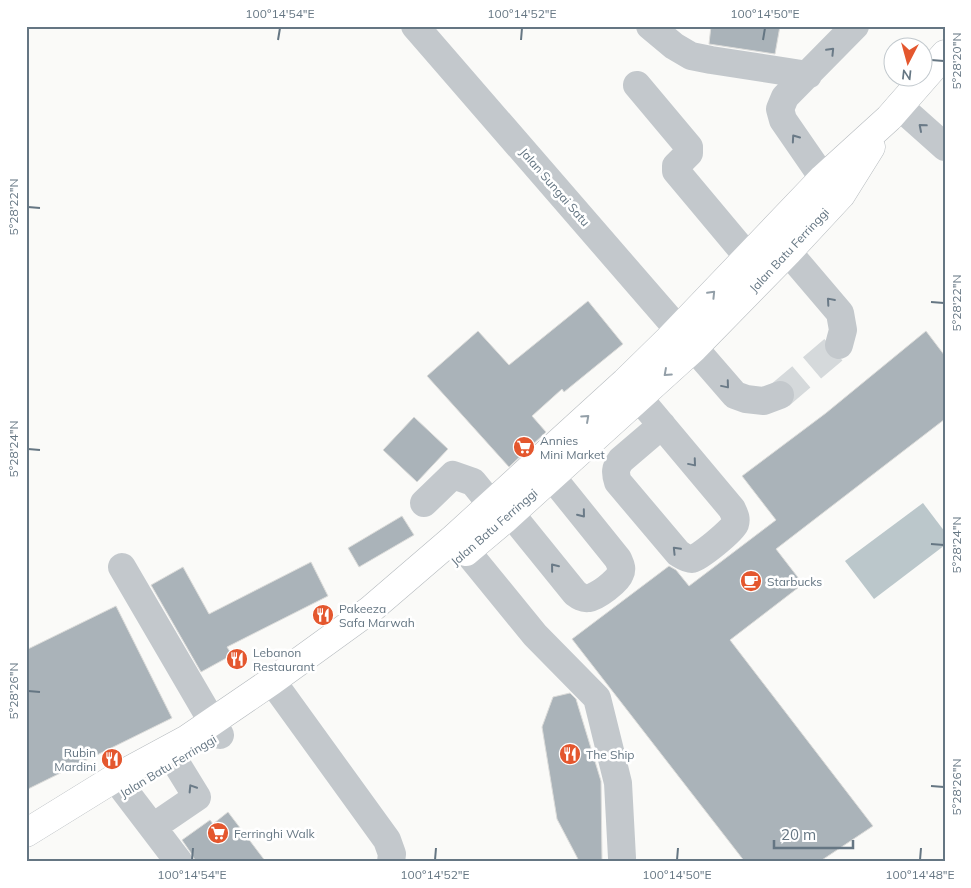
<svg xmlns="http://www.w3.org/2000/svg" width="971" height="888" font-family="Mulish,sans-serif">
<style>
.water{fill:#bbc7cb}
.building{fill:#aab3b9;stroke:#dcdcda}
.lines{fill:none;stroke-linecap:round;stroke-linejoin:round}
.minor-tunnel{stroke:#d5d9db;stroke-width:28;stroke-dasharray:28 14;stroke-linecap:butt}
.major-casing{stroke:#b5babe;stroke-width:29}
.minor{stroke:#c3c8cc;stroke-width:28}
.major{stroke:#fff;stroke-width:28}
.oneway{stroke:#6a7a87}
.oneway2{stroke:#939fa8}
.ticks{fill:none;stroke:#657683;stroke-width:2}
.labels{text-anchor:middle;dominant-baseline:central;stroke-width:5;stroke-linejoin:round;paint-order:stroke}
.street-label{font-size:12px;fill:#657683;stroke:#fff}
.poi-label{font-size:12px;fill:#657683;stroke:#fff;text-anchor:start}
.neatline{fill:none;stroke:#657683;stroke-width:2}
.ticks-label{font-size:12px;text-anchor:middle;fill:#657683}
</style>
<rect width="100%" height="100%" fill="#fafaf8"/>
<path class="water" d="M923,503l22,29v13l-71,54 -29,-38z"/>
<path class="building" d="M711,26h69l-5,28 -66,-10z
M588,301l35,43 -59,48 -2,-3 -30,27 14,16 -37,35 -82,-91 51,-45 31,34z
M926,331l19,25v63l-169,130 27,35 -73,56 143,186 -54,36h-74l-173,-223 97,-73 7,4 13,16 87,-66 -34,-44 84,-63z
M414,417l34,32 -31,33 -34,-32z
M402,516l12,19 -55,32 -11,-19z
M311,562l17,34 -101,51 5,8 -31,17 -50,-87 32,-18 26,47z
M116,606l56,112 -146,72v-140z
M570,693l6,6 25,82 1,79 -23,1 -22,-42 -15,-92 11,-30z
M228,812l38,50h-70l-5,-9 -9,-13 28,-20 3,4z"/>
<g class="lines">
<path class="minor-tunnel" d="M780,395l59,-50"/>
<g class="major-casing">
<path id="major" d="M466,552l38,-32 190,-172 94,-96 53,-57 30,-48
M26,833l89,-55 72,-39 85,-58 98,-71 85,-73 170,-155 45,-44 153,-160 66,-60 56,-64"/>
</g>
<path class="minor" d="M415,26l320,369 11,4 18,2 16,-6
M650,26l24,20 17,10 20,4 97,15
M637,85l52,62v6l-13,13v5l72,86
M899,106l46,41
M823,178l-40,-58 -3,-11 5,-12 70,-71
M788,252l52,61 3,17 -4,15
M639,398l10,12 83,99c2,5 5,9 3,15 -3,7 -35,33 -43,35 -5,0 -9,-3 -14,-6l-60,-71c-3,-9 -3,-14 3,-22l41,-35
M498,498l77,95c4,3 8,6 14,5 8,-1 29,-17 31,-24 3,-6 0,-10 -2,-15l-66,-82
M424,503l29,-28 20,7 31,38
M455,537l80,98 62,63 21,85 4,75
M122,567l98,168
M272,681l115,159 5,14 -1,8
M115,778l64,84
M153,827l44,-30 -21,-34"/>
<use href="#major" class="major"/>
</g>
<defs><path id="oneway-chevron" d="M-2-3.5L2.5 0L-2 3.5" fill="none" stroke-width="1.6" stroke-linecap="round" stroke-linejoin="round" transform="scale(1.25)"/></defs>
<g class="oneway">
<use href="#oneway-chevron" transform="translate(831 51) rotate(-46)"/>
<use href="#oneway-chevron" transform="translate(922 127) rotate(-139)"/>
<use href="#oneway-chevron" transform="translate(795 138) rotate(-125)"/>
<use href="#oneway-chevron" transform="translate(830 301) rotate(-131)"/>
<use href="#oneway-chevron" transform="translate(726 385) rotate(50)"/>
<use href="#oneway-chevron" transform="translate(693 463) rotate(50)"/>
<use href="#oneway-chevron" transform="translate(582 514) rotate(51)"/>
<use href="#oneway-chevron" transform="translate(676 550) rotate(-134)"/>
<use href="#oneway-chevron" transform="translate(554 567) rotate(-129)"/>
<use href="#oneway-chevron" transform="translate(192 788) rotate(-122)"/>
</g>
<g class="oneway2">
<use href="#oneway-chevron" transform="translate(712 294) rotate(-46)"/>
<use href="#oneway-chevron" transform="translate(667 373) rotate(138)"/>
<use href="#oneway-chevron" transform="translate(586 418) rotate(-42)"/>
</g>
<path class="ticks" d="M278,40l2,-12M521,40l1,-12M763,40l2,-12M931,60l13,1M28,207l12,1M931,302l13,1M28,449l12,1M931,544l13,1M28,691l12,1M931,786l13,1M192,860l1,-12M435,860l1,-12M677,860l1,-12M920,860l1,-12"/>
<defs>
<g id="supermarket-disc" transform="scale(1.125)"><circle r="9.5" fill="#e4572e" stroke="#fff"/><path d="M-6-5.5h2.5l.6 2H6L4.5 2H-2.5L-4.4-4H-6ZM-1.5 3.2a1.3 1.3 0 1 0 .1 0ZM3 3.2a1.3 1.3 0 1 0 .1 0Z" fill="#fff"/></g>
<g id="cafe-disc" transform="scale(1.125)"><circle r="9.5" fill="#e4572e" stroke="#fff"/><path d="M-5.5-4.5H6V0H3Q3 3.5 0 3.5H-2.5Q-5.5 3.5-5.5 0ZM3-3.2v2h1.7v-2ZM-6 4.5H4V6H-6Z" fill="#fff"/></g>
<g id="restaurant-disc" transform="scale(1.125)"><circle r="9.5" fill="#e4572e" stroke="#fff"/><path d="M-5-6h1v4h1v-4h1v4h1v-4h1v5L-1.5 .5V6h-2V.5L-5-1ZM5-6V6H3V1.5H1.5Q1.5-4 5-6Z" fill="#fff"/></g>
</defs>
<g fill-rule="evenodd">
<use href="#supermarket-disc" x="524" y="447"/>
<use href="#cafe-disc" x="751" y="581"/>
<use href="#restaurant-disc" x="323" y="615"/>
<use href="#restaurant-disc" x="237" y="659"/>
<use href="#restaurant-disc" x="570" y="754"/>
<use href="#restaurant-disc" x="112" y="759"/>
<use href="#supermarket-disc" x="218" y="833"/>
</g>
<g class="labels">
<g class="street-label">
<text transform="translate(555 187) rotate(49)">Jalan Sungai Satu</text>
<text transform="translate(789 250) rotate(-47)">Jalan Batu Ferringgi</text>
<text transform="translate(494 527) rotate(-41)">Jalan Batu Ferringgi</text>
<text transform="translate(168 766) rotate(-31)">Jalan Batu Ferringgi</text>
</g>
<g class="poi-label">
<text x="540" y="440">Annies<tspan x="540" dy="14">Mini Market</tspan></text>
<text x="767" y="581">Starbucks</text>
<text x="339" y="608">Pakeeza<tspan x="339" dy="14">Safa Marwah</tspan></text>
<text x="253" y="652">Lebanon<tspan x="253" dy="14">Restaurant</tspan></text>
<text x="96" y="752" text-anchor="end">Rubin<tspan x="96" dy="14">Mardini</tspan></text>
<text x="586" y="754">The Ship</text>
<text x="234" y="833">Ferringhi Walk</text>
</g>
</g>
<rect width="971" height="888" fill="none" stroke="#ffffff" stroke-width="55"/>
<g transform="translate(908 62) rotate(186)"><circle r="24" fill="#ffffff" stroke="#c1c8cd"/>
<path d="M0-4L9 19L0 12L-9 19Z" fill="#e4572e"/>
<text y="-8" font-size="14" font-weight="bold" text-anchor="middle" fill="#657683">N</text>
</g>
<path d="M774 840v8h79v-8" fill="none" stroke="#657683" stroke-width="2.5"/>
<text x="781" y="840" font-size="15" fill="#657683" stroke="#ffffff" stroke-width="4" paint-order="stroke">20 m</text>
<rect x="28" y="28" width="916" height="832" class="neatline"/>
<g class="ticks-label">
<text x="280" y="18">100°14'54"E</text>
<text x="522" y="18">100°14'52"E</text>
<text x="765" y="18">100°14'50"E</text>
<text transform="translate(957 61) rotate(-90)" y="4">5°28'20"N</text>
<text transform="translate(14 207) rotate(-90)" y="4">5°28'22"N</text>
<text transform="translate(957 303) rotate(-90)" y="4">5°28'22"N</text>
<text transform="translate(14 449) rotate(-90)" y="4">5°28'24"N</text>
<text transform="translate(957 545) rotate(-90)" y="4">5°28'24"N</text>
<text transform="translate(14 691) rotate(-90)" y="4">5°28'26"N</text>
<text transform="translate(957 787) rotate(-90)" y="4">5°28'26"N</text>
<text x="192" y="879">100°14'54"E</text>
<text x="435" y="879">100°14'52"E</text>
<text x="677" y="879">100°14'50"E</text>
<text x="920" y="879">100°14'48"E</text>
</g>
</svg>
